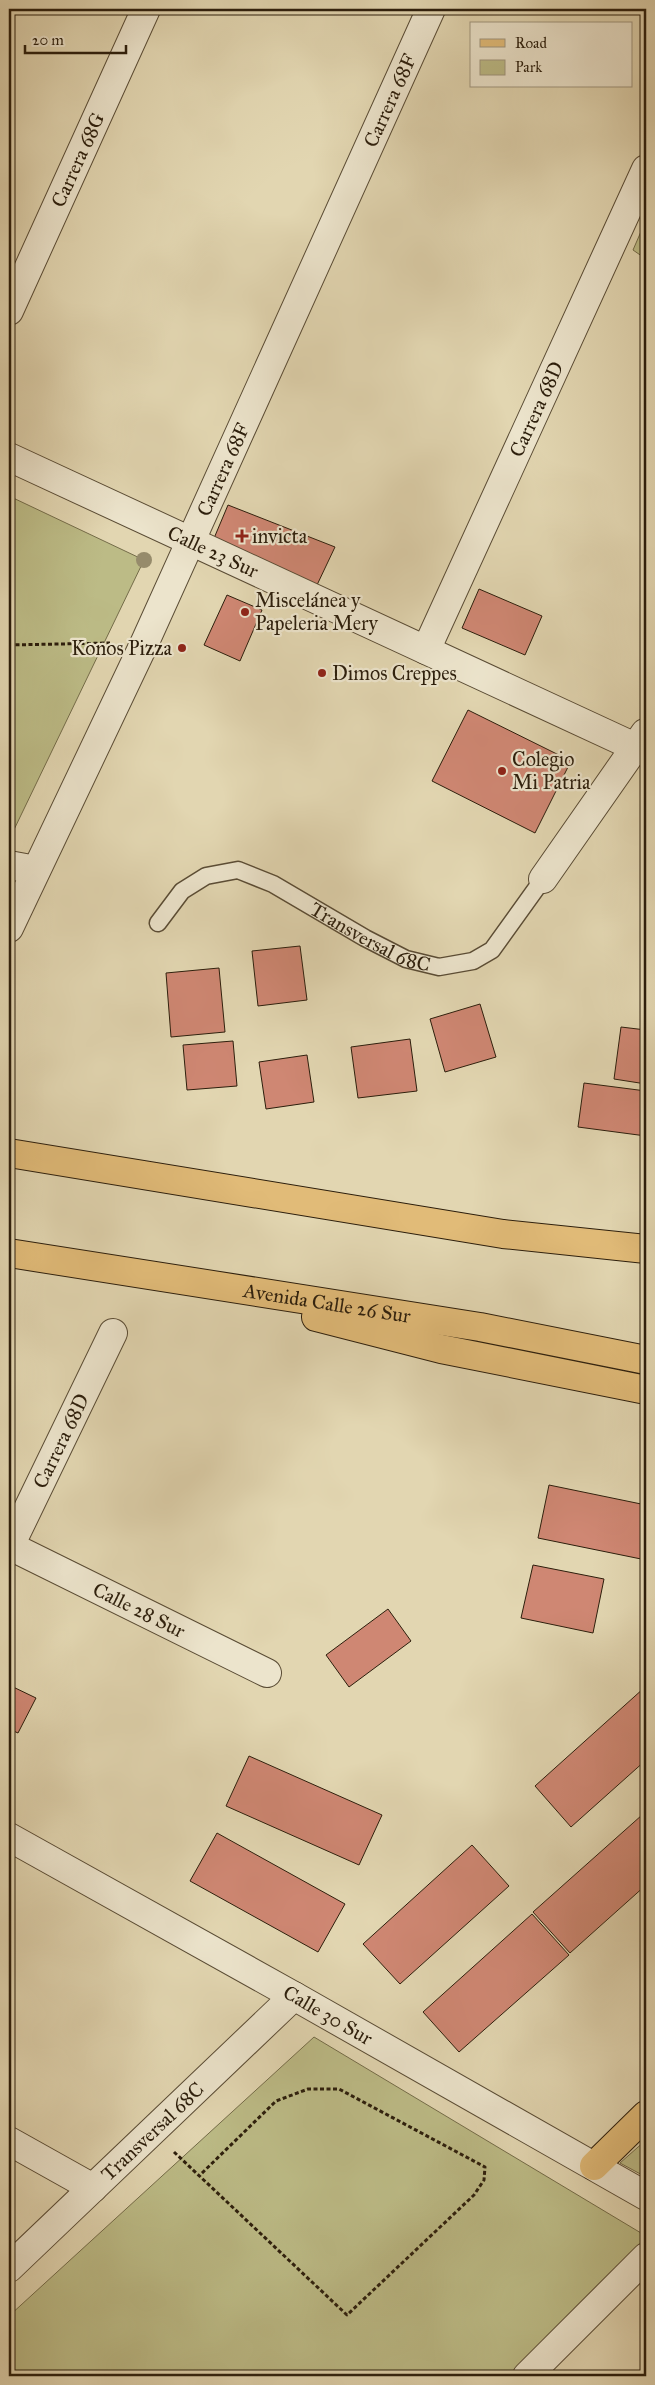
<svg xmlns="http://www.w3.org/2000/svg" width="655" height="2385" font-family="'IM FELL Great Primer',serif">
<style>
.green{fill:#bcbb86;stroke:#746c49}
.building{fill:#cf8773;stroke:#2c1e0c}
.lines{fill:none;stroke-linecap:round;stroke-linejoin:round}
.service-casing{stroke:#5a4c35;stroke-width:19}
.minor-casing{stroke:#5a4c35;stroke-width:30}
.tertiary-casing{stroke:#5a4c35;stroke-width:30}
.primary-casing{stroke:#2c1e0c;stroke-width:30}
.path{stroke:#2c1e0c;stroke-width:3;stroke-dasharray:4 2.5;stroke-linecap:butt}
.service{stroke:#ece4cc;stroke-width:16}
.minor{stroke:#ece4cc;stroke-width:28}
.tertiary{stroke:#ece4cc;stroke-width:28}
.primary{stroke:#e1bb78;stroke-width:28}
.tree{fill:#968b6b}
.poi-dot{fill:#8f2418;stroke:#ece4cc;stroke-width:2}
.labels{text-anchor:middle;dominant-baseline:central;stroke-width:4.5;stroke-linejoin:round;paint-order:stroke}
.street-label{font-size:20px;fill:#2c1e0c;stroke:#ece4cc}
.poi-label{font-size:20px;fill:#2c1e0c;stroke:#ece4cc;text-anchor:start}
</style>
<rect width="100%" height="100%" fill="#e2d6b1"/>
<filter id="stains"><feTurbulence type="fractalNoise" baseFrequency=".004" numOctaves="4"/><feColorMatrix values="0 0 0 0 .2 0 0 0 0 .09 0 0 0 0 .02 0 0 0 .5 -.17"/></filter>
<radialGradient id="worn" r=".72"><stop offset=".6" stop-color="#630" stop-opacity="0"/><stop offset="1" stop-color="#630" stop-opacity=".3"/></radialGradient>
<path class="green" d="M646,220v39l-13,-9z
M9,496l135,64 -135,280z
M314,2037l332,199v11l-132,129h-505v-60z
M646,2140v37l-26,-14z"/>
<path class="building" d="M228,505l107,42 -18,38 -105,-42z
M479,589l63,27 -17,39 -63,-27z
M227,595l35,15 -22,51 -36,-16z
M468,710l103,51 -36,72 -103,-52z
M300,946l7,54 -49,6 -6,-55z
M219,968l6,64 -54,5 -5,-64z
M480,1004l16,53 -51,15 -15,-53z
M621,1027l25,3v54l-32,-5z
M410,1039l7,52 -59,7 -7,-51z
M233,1041l4,45 -50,4 -4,-45z
M307,1055l7,47 -48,7 -7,-47z
M584,1083l62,8v45l-68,-9z
M549,1485l97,20v55l-108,-22z
M533,1565l71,14 -11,54 -72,-15z
M388,1609l23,32 -62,46 -23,-32z
M9,1685l27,13 -18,35 -9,-4z
M644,1688l2,3v69l-75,67 -36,-41z
M249,1756l133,59 -23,50 -133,-59z
M642,1815l4,4v66l-76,68 -37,-41z
M217,1833l128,71 -27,48 -128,-71z
M472,1845l37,41 -109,98 -37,-40z
M532,1914l37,41 -110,97 -36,-40z"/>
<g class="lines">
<g class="service-casing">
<g id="service">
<path id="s1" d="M158,923l24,-32 24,-15 32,-6 35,14 92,54 41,21 33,8 34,-6 19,-11 51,-71"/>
</g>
</g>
<g class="minor-casing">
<g id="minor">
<path id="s2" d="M9,311l137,-302"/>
<path id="s3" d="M9,457l626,290"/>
<path id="s4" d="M426,650l220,-481"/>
<path d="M9,865l27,5"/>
<path d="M543,879l102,-146"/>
<path id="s5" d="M9,928l136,-286 286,-633"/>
<path id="s6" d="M10,1546l257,127"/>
<path id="s7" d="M9,1548l104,-215"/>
<path d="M9,1837l285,159"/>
<path d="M9,2141l84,47"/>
<path d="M527,2376l119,-119"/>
</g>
</g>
<g class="tertiary-casing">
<g id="tertiary">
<path id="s8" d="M9,2268l285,-272 352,200"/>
</g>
</g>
<g class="primary-casing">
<g id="primary">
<path d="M9,1153l494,81 143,15"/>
<path id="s9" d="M9,1253l471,74 166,33"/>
<path d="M316,1317l125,32 205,41"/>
<path d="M594,2166l52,-51"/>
</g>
</g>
<path class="path" d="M9,645l101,-2
M174,2152l173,163 127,-120 10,-15 1,-13 -146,-78h-31l-32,12 -77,75"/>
<use href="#service" class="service"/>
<use href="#minor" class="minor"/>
<use href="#tertiary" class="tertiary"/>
<use href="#primary" class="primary"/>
</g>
<circle class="tree" cx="144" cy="560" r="8"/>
<g class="poi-dot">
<path d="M239.5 528.5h5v5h5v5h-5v5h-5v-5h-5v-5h5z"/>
<circle cx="245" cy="612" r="5"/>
<circle cx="182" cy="648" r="5"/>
<circle cx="322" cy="673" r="5"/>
<circle cx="502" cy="771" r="5"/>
</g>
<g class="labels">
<g class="street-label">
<text stroke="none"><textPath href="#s5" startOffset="911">Carrera 68F</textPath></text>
<text stroke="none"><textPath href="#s2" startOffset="166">Carrera 68G</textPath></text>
<text stroke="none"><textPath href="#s4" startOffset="265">Carrera 68D</textPath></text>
<text stroke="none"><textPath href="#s5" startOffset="506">Carrera 68F</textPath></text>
<text stroke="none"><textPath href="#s3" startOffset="225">Calle 23 Sur</textPath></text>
<text stroke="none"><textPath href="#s1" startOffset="250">Transversal 68C</textPath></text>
<text stroke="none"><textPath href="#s9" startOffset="322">Avenida Calle 26 Sur</textPath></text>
<text stroke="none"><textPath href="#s7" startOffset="119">Carrera 68D</textPath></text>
<text stroke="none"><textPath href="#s6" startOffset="144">Calle 28 Sur</textPath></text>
<text transform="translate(328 2015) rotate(30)">Calle 30 Sur</text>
<text stroke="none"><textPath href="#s8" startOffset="198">Transversal 68C</textPath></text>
</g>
<g class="poi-label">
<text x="252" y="536">invicta</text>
<text x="255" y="600">Miscelánea y<tspan x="255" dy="23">Papeleria Mery</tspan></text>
<text x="172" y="648" text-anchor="end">Konos Pizza</text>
<text x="332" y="673">Dimos Creppes</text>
<text x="512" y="759">Colegio<tspan x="512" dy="23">Mi Patria</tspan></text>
</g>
</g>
<rect width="655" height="2385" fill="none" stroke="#e2d6b1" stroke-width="30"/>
<rect x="10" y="10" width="635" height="2365" fill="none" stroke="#2c1e0c" stroke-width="2.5"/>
<rect x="15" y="15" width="625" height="2355" fill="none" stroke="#2c1e0c"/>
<rect x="470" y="22" width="162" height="65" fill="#ece4cc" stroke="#9f957f"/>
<rect x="480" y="39" width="25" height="8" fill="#e1bb78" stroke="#9f957f"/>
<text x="515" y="48" font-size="15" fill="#2c1e0c">Road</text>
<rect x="480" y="60" width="25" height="15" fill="#bcbb86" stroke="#9f957f"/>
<text x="515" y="72" font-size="15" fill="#2c1e0c">Park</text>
<path d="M25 45v8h101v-8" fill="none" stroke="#2c1e0c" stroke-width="2.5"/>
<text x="32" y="45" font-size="15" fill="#2c1e0c" stroke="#ece4cc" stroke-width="4" paint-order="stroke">20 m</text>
<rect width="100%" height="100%" filter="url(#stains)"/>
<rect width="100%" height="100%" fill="url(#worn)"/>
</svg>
